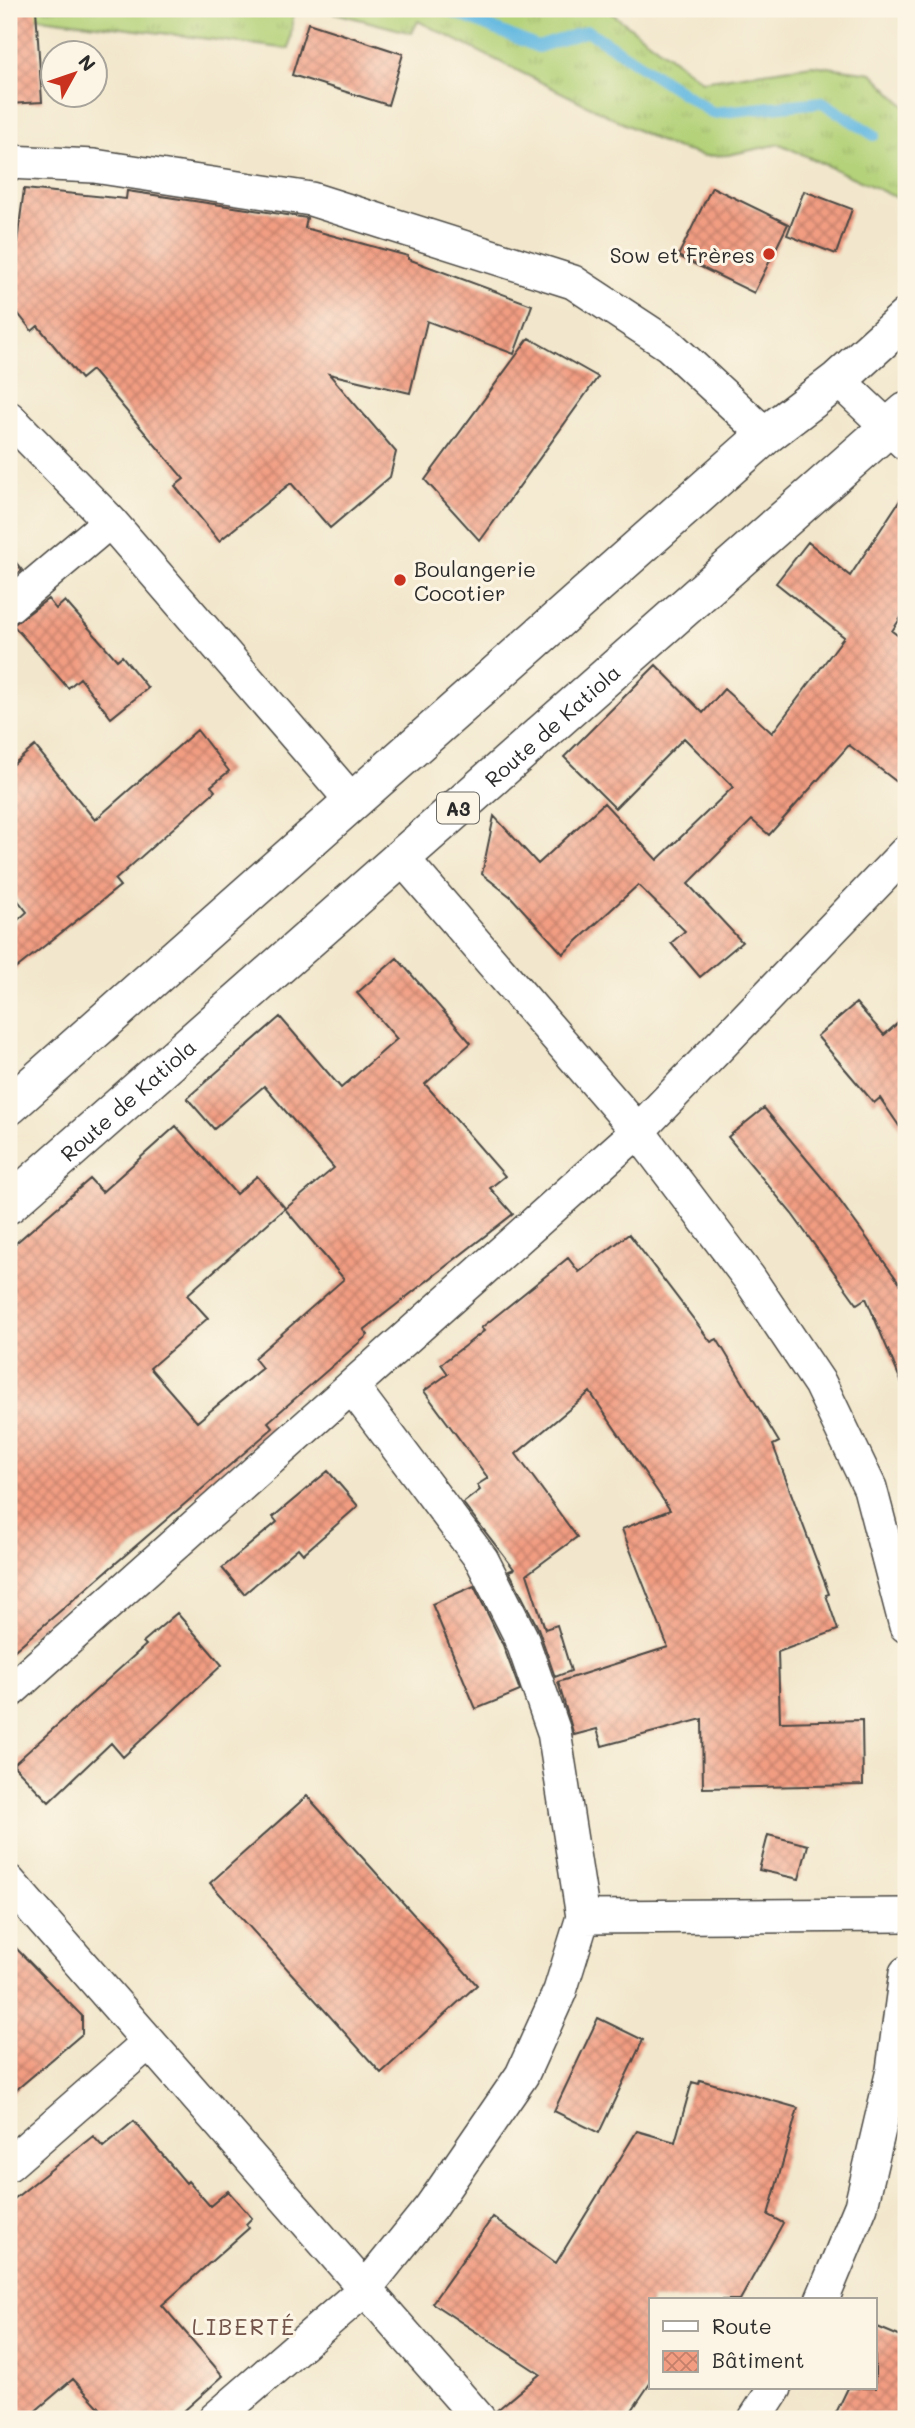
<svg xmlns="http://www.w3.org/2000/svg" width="915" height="2428" font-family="Mali,sans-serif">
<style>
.grass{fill:url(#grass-tufts);stroke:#707e52;stroke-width:2}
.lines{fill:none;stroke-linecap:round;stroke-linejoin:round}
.stream{stroke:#65b9e1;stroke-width:12}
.building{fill:url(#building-cross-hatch)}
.minor-casing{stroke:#494743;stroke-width:36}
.trunk-casing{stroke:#494743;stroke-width:41}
.minor{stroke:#fff;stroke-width:33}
.trunk{stroke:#fff;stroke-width:38}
.poi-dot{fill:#c8321e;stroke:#fcf5e5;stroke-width:2.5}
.labels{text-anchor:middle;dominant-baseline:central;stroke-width:6;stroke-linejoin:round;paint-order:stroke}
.shield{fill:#fcf5e5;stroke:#6a6863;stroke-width:2}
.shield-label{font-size:19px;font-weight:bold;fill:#2b2b2b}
.poi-label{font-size:21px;fill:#2b2b2b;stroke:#fcf5e5;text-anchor:end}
.street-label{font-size:21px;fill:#2b2b2b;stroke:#fcf5e5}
.neighbourhood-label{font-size:23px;letter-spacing:2px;fill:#715349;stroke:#fcf5e5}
</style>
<defs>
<pattern id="grass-tufts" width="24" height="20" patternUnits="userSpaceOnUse" patternTransform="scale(1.75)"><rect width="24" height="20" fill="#b4d279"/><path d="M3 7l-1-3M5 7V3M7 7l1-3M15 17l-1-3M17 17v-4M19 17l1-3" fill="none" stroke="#9bb469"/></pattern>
<pattern id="building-cross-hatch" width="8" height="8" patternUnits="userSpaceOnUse" patternTransform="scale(1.75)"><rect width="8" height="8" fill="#f29d82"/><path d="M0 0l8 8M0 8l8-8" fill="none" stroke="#c4806b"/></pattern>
</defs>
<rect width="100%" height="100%" fill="#fcf5e5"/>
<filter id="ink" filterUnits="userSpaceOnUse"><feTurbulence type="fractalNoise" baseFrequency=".0143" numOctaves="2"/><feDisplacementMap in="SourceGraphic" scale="14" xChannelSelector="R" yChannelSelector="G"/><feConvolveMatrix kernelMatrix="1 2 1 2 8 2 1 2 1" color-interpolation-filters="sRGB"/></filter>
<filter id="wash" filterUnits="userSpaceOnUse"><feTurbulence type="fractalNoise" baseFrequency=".00686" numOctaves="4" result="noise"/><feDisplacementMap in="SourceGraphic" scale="28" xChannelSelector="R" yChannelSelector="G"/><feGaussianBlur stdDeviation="1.57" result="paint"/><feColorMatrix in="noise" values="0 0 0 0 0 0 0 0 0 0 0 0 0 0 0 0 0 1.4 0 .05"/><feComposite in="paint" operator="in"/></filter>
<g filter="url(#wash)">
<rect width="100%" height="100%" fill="#f2e7cc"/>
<path class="grass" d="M9,9h285l-5,40 -280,-35z
M320,9h286l96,72 110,-16 60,8 34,34v95l-126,-58 -52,11 -24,1 -35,-10 -251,-125 -6,12z"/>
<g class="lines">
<path class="stream" d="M446,9l92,38 50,-16 125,82 109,-11 52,33"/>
</g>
<g id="blocks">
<path class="building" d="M9,9h27l6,93 -33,2z
M308,23l95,31 -15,51 -96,-30z
M712,187l76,37 -34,69 -76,-37z
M24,189l102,10 1,-8 180,27 -2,10 103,28v3l124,46 -18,49 -87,-33 -17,72 -81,-19 67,78 -6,25 -60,51 -39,-45 -72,58 -44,-55 9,-7 -92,-109 -11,9 -43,-53 -6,5 -23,-29z
M804,191l48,18 -16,45 -49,-19z
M529,338l69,39 -118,164 -55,-61z
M906,491v119l-14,21 14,11v147l-57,-44 -80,90 -17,-15 -64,64 54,58 -42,35 -29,-34 14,-12 -47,-46 -75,69 -52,-57 -29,-23 12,-58 44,48 66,-61 53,57 76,-73 -49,-49 -69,70 -51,-51 92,-92 47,48 21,-24 48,44 72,-96 -68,-54 32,-41 42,34z
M9,554l13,16 -13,11z
M48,599l8,10 9,-8 52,59 5,-4 26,32 -37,30 -31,-40 -12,10 -55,-63z
M197,730l32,41 -18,15 4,5 -100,89 5,6 -111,88v-46l18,-16 -18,-23v-121l26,-22 60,74z
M397,958l74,85 -46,41 80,92 -15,12 23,26 -149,116 4,5 -100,87 5,6 -264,227v-406l81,-70 12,13 74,-66 60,68 21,-18 28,32 -98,87 21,23 -58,50 47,54 65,-54 -8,-10 90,-79 -59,-70 49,-41 -70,-82 -50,43 -27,-31 93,-81 61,71 56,-49 -40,-46z
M856,1003l28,32 22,-19v120l-26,-38 -6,5 -57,-67z
M764,1108l65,78 77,106v101l-40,-95 -9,6 -65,-90 -64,-77z
M629,1234l82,108 6,-3 62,103 -6,3 56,149 -3,1 12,35 -60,22 2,70 82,-2 1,65 -160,3 -1,-69 -100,27 -5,-17 -23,6 -16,-53 110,-35 -46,-118 48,-19 -80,-118 -74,62 61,83 -50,37 18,55 12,-4 14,46 -16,6 -17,-49 -29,-57 5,-2 -51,-66 17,-13 -3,-5 11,-7 -64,-87 24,-17 -7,-10 43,-33 -3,-3 87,-70 11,14z
M328,1471l30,35 -55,48 -5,-6 -54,46 -22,-26 55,-46 -4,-5z
M474,1586l29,59 17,46 -44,18 -44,-105z
M177,1613l45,52 -99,92 -12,-14 -62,59 -36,-37 133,-120 -3,-3z
M307,1796l170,189 -96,88 -171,-190z
M768,1835l40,10 -9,34 -40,-9z
M9,1941l73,75v18l-73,62z
M598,2018l45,22 -44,93 -45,-22z
M700,2080l98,28 -30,107 15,8 -43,77h-89v82l-25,37h-128l-2,-8 44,-37 -108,-71 61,-86 63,46 81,-132 38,11 17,-60 7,2z
M134,2121l52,62 2,-2 22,25 18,-15 24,27 -6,6 3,4 -87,77 61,71 -48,43h-65l-37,-40 -47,40h-17v-216l84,-67 10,11z
M875,2326l31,13v80h-73l15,-31h27z"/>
</g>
</g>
<g filter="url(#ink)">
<use href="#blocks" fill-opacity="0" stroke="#494743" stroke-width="2"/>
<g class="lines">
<g class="minor-casing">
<path id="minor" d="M9,162l85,4 217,33 262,83 96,63 97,90
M838,380l68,64
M9,418l101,103 242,280
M9,606l101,-85
M402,858l236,273 111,147 71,106 50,104 36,138
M9,1692l629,-561 268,-279
M9,1882l470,537
M583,1917l323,-2
M9,2164l140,-122
M822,2300l39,-94 32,-136 13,-97
M215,2419l150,-130 66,-82 91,-132 38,-84 23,-74 -29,-185 -33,-95 -39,-77 -129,-172
M755,2419l20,-31"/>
</g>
<g class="trunk-casing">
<g id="trunk">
<path d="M9,1106l757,-671 72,-55 68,-62"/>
<path id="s1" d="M9,1204l897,-792"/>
</g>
</g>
<use href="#minor" class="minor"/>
<use href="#trunk" class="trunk"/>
</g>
</g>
<g class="poi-dot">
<circle cx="769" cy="254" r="7"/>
<circle cx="400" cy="580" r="7"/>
</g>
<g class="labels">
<rect class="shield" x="437" y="792.5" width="42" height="31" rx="5"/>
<g class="shield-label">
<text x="458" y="808">A3</text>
</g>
<g class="poi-label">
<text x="755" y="254">Sow et Frères</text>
<text x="414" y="568" text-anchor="start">Boulangerie<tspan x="414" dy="24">Cocotier</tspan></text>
</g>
<g class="street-label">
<text stroke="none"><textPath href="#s1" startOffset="724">Route de Katiola</textPath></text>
<text stroke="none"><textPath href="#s1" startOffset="158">Route de Katiola</textPath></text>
</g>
<g class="neighbourhood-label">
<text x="244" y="2326">LIBERTÉ</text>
</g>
</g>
<rect width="915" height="2428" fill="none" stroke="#fcf5e5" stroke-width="35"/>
<rect x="649" y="2298" width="228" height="91" fill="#fcf5e5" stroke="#a8a49b" stroke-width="2"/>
<rect x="663" y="2321" width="35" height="10" fill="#ffffff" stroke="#a8a49b" stroke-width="2"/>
<text x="712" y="2334" font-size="21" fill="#2b2b2b">Route</text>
<rect x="663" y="2351" width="35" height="21" fill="url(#building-cross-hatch)" stroke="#a8a49b" stroke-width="2"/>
<text x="712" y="2368" font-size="21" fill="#2b2b2b">Bâtiment</text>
<g transform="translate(74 74) rotate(50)"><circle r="33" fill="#fcf5e5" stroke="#a8a49b" stroke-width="2"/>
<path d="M0-5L12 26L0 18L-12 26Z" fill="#c8321e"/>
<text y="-10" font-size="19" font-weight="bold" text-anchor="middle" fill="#2b2b2b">N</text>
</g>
</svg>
